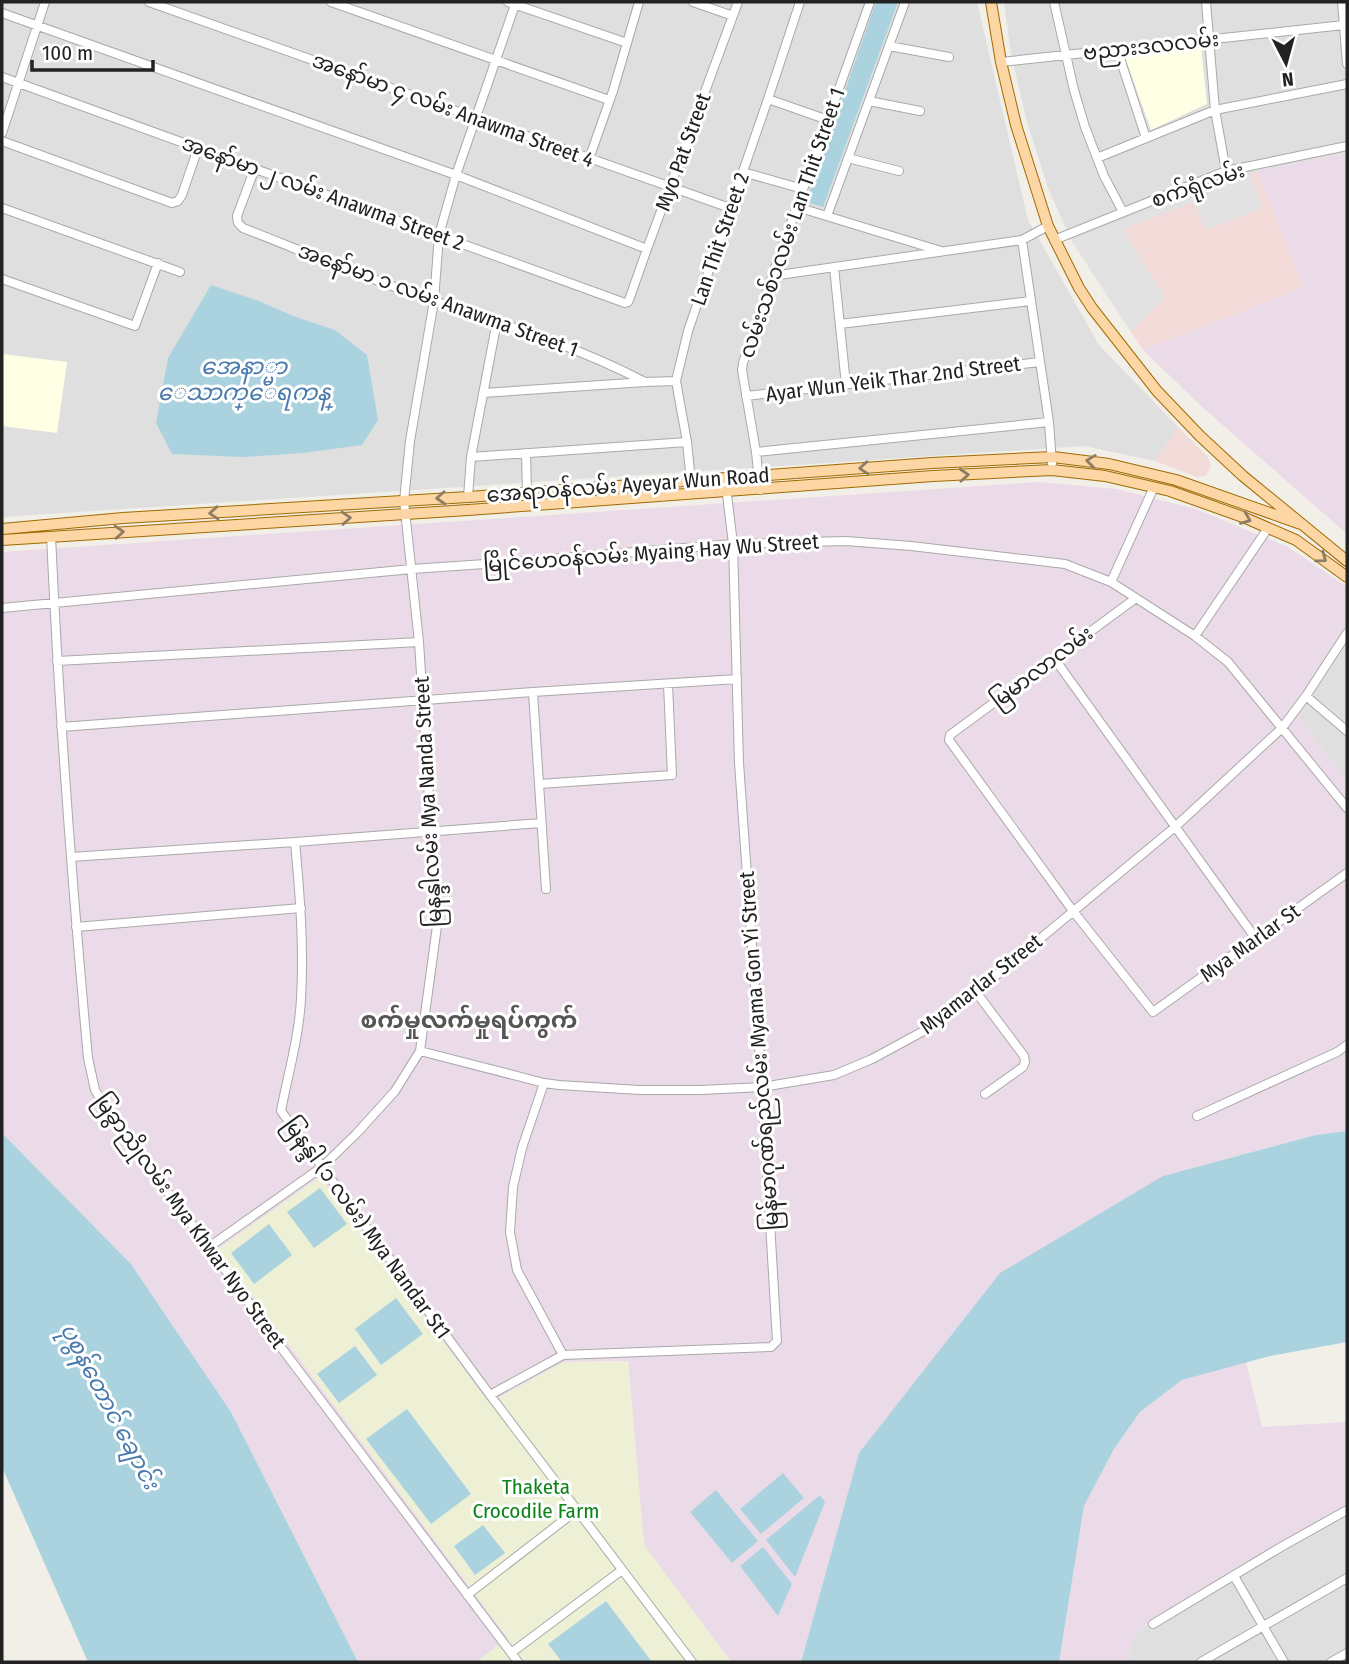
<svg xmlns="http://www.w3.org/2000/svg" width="1349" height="1664" font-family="'Fira Sans Condensed','Noto Sans Myanmar',sans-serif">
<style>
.residential{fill:#e0dfdf}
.commercial{fill:#f2dad9}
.industrial{fill:#ebdbe8}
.education{fill:#ffffe5}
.farmland{fill:#eef0d5}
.parking{fill:#e2e2e2}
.water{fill:#aad3df}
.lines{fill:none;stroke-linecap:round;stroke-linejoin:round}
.minor-casing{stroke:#a9a9a9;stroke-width:10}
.major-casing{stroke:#a06b00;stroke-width:12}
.minor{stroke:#fff;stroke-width:8}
.major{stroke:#fcd6a4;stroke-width:10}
.oneway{stroke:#8f7c63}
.labels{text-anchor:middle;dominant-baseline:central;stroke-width:6;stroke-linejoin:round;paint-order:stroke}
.street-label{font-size:21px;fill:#222;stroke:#fff}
.park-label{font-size:21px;fill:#0c8416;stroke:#fff}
.water-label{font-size:23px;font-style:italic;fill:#4a7aab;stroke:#fff}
.quarter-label{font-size:24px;font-weight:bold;fill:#555;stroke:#fff}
</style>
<rect width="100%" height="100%" fill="#f2efe9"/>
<path class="residential" d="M2,2h975l51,218 71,125 79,82 -23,34 -71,-15 -1082,71z
M1004,2h343v151l-89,18 -187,69 -23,-52 -21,-66 -16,-68z
M1347,642v139l-49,-63z
M1347,1504v158h-220l8,-30z"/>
<path class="commercial" d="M1258,171l46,117 -161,62 -72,-110z
M1178,427l29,29 4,9 -5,11 -9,1 -42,-16z"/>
<path class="industrial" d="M1347,153v381l-146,-128 -58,-56 160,-62 -45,-117z
M1040,482l76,7 80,20 92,38 59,40v55l-49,76 49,63v350l-31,4 -153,41 -304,277 -58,209h-70l-87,-117 -16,-184 -64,1 -75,41 -169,-226 -102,73 290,388 -32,24h-118l-127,-250 -100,-148 -129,-131v-581z
M1246,1362l16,65 85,-5v82l-212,128 -8,30h-68l25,-156 30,-57 26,-37 42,-32z"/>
<path class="education" d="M1201,46l6,58 -56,26 -27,-76z
M2,354l65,8 -10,71 -55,-7z"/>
<path class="farmland" d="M320,1177l169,226 75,-41 64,-1 16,184 87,117h-255l32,-24 -290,-389z"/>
<path class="parking" d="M1249,174l13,34 -57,22 -11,-28 -71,27 42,69 -34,34 -60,-92z"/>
<path class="water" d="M876,2h22l-75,205 -17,-5z
M211,285l48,16 34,15 42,14 32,25 11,65 -16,25 -59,8 -60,4 -71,-3 -16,-31 12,-65z
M1347,1131v211l-77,14 -88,24 -42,32 -26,37 -30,57 -25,156h-258l58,-209 141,-180 163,-97 153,-41z
M2,1133l129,131 100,148 127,250h-270l-86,-195z
M320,1188l27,36 -33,24 -27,-36z
M269,1224l23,31 -38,29 -23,-31z
M396,1298l27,36 -42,31 -26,-36z
M355,1346l22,29 -38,28 -22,-29z
M407,1409l64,85 -40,30 -65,-85z
M783,1473l21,25 -43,36 -21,-25z
M716,1490l42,51 -26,22 -42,-51z
M820,1495l5,7 -30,75 -29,-37z
M483,1525l22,28 -30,22 -21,-29z
M763,1547l29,37 -14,32 -38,-50z
M606,1601l46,61h-90l-14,-18z"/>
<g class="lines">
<g class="minor-casing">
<path id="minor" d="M149,2l581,206
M331,2l278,98
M508,2l119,41
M693,2l40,14
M1054,2l20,88 11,37 19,49 19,36
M1206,2l9,108 11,61
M1342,2l5,62
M2,13l454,162 191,74
M889,46l60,11
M1117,49l29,89
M1001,62l343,-37
M2,77l623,226 3,-1 1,-2 18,-51 91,-247
M768,99l60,21
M869,101l51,10
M2,133l43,-131
M2,141l170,62 6,-2 4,-6 16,-47
M848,158l51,13
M1097,158l118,-48 132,-26
M589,159l24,-68 26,-89
M255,168l-18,48 1,7 5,5c64,25 128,52 194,74 71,23 141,45 208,80
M743,172l60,17
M797,207l144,44
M2,208l178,64
M827,216l78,-214
M1022,240l27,182 3,41
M1054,240l172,-69 121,-25
M834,267l12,118
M772,276l250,-36 26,-14
M2,279l133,47 23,-63
M840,324l191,-23
M483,393l162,-11 31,-1
M746,396l294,-34
M756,452l293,-30
M526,453l1,39
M471,457l216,-15
M691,481l-4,-39 -11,-61 12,-50 80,-232 32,-97
M760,490l-4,-38 -14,-82 1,-7 29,-87 98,-274
M468,497l3,-40 26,-136
M51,536c8,174 21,348 37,522l7,32 19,31 95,126 68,95 241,320
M1111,582l43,-95
M1136,598l-186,137 -1,5 124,171 80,101 194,-139
M2,608l410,-39 101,-7 220,-18 113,-3 65,5 154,18 46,18 84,54 33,26 119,146
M1195,636l73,-108
M1054,658l202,281
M57,661l362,-19
M533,692l6,92 133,-9 -4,-91
M1306,696l41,35
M61,727l472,-35 204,-13
M539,784l7,105
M295,842c5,53 9,105 6,157 -2,38 -13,75 -20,112l209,284 202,267
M71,857l224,-15 246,-19
M76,927l225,-19
M976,992l48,64 1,6 -2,5 -38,27
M420,1051l124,32 15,2 80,5h62l61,-3 72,-12 38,-16 59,-32 22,-16 222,-184 107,-99 24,-32 41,-63
M544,1083l-22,65 -9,39 -3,45 7,38 46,85
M1197,1116l140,-64 10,-7
M209,1247l113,-80 35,-34 38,-42 25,-40 17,-125 -18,-284 -15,-141 6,-60 24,-140 5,-66 17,-60 60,-173
M490,1395l73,-40 208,-8 6,-6 -15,-254 -23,-324 -6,-219 -8,-66
M1234,1576l50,86
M467,1595l110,-85
M1153,1624l128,-77 66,-37
M511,1653l111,-83
M1201,1662l146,-84
M1331,1662l16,-9"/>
</g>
<g class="major-casing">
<path id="major" d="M991,2l10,60 15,63 32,101 31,62 13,20 65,83 43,45 43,40 104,85
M2,529l121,-11 345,-21 464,-34 121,-6 56,7 67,16 125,44
M2,540l466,-30 465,-34 119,-6 53,6 65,15 73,26 53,23 51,37"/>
</g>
<use href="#minor" class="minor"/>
<use href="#major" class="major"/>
</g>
<defs><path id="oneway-chevron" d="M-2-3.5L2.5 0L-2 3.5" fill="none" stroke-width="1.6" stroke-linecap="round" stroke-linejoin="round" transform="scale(1.75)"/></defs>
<g class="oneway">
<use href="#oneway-chevron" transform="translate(1091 461) rotate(-173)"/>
<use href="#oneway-chevron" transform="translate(864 468) rotate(176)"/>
<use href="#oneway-chevron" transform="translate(964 475) rotate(-3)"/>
<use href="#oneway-chevron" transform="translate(441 498) rotate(177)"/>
<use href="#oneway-chevron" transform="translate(214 513) rotate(176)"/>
<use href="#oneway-chevron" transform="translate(346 518) rotate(-4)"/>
<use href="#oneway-chevron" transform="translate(1246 519) rotate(22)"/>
<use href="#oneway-chevron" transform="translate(119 532) rotate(-4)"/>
<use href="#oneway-chevron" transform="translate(1322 558) rotate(36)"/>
</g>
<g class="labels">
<g class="street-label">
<text transform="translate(1151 46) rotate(-6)">ဗညားဒလလမ်း</text>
<text transform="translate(453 110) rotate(20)">အနော်မာ ၄ လမ်း Anawma Street 4</text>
<text transform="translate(683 152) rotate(-70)">Myo Pat Street</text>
<text transform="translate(1198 185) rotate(-19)">စက်ရုံလမ်း</text>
<text transform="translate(323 193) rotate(20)">အနော်မာ ၂ လမ်း Anawma Street 2</text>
<text transform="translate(792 223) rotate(-71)">လမ်းသစ်၁လမ်း Lan Thit Street 1</text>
<text transform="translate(720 239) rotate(-71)">Lan Thit Street 2</text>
<text transform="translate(438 300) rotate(20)">အနော်မာ ၁ လမ်း Anawma Street 1</text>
<text transform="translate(893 379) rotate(-7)">Ayar Wun Yeik Thar 2nd Street</text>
<text transform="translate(628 485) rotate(-4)">အေရာဝန်လမ်း Ayeyar Wun Road</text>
<text transform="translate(651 553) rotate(-4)">မြိုင်ဟေဝန်လမ်း Myaing Hay Wu Street</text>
<text transform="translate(1042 667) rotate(-37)">မြမာလာလမ်း</text>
<text transform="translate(428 802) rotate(-93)">မြနန္ဒါလမ်း Mya Nanda Street</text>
<text transform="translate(1250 943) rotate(-36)">Mya Marlar St</text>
<text transform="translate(981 984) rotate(-38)">Myamarlar Street</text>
<text transform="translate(759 1051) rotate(-94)">မြန်မာဂုဏ်ရည်လမ်း Myama Gon Yi Street</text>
<text transform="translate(190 1221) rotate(54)">မြခွာညိုလမ်း Mya Khwar Nyo Street</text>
<text transform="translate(367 1228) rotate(54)">မြနန္ဒါ (၁ လမ်း) Mya Nandar St1</text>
</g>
<g class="park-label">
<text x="536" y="1487">Thaketa<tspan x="536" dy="24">Crocodile Farm</tspan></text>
</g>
<g class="water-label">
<text x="244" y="366">အေနာ္မာ<tspan x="244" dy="26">ေသာက္ေရကန္</tspan></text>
<text transform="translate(110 1406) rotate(62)">ပုစွန်တောင် ချောင်း</text>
</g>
<g class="quarter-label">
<text x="469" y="1020">စက်မှုလက်မှုရပ်ကွက်</text>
</g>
</g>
<rect width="1349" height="1664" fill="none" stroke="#222222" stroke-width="7"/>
<g transform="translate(1286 63) rotate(174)" stroke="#ffffff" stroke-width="5" paint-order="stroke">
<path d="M0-5L12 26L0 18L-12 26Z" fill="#222222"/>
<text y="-10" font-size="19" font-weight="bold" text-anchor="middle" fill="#222222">N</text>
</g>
<path d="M32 60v10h121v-10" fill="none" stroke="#222222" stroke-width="3.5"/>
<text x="42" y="60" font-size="21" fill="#222222" stroke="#ffffff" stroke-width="5" paint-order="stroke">100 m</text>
</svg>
